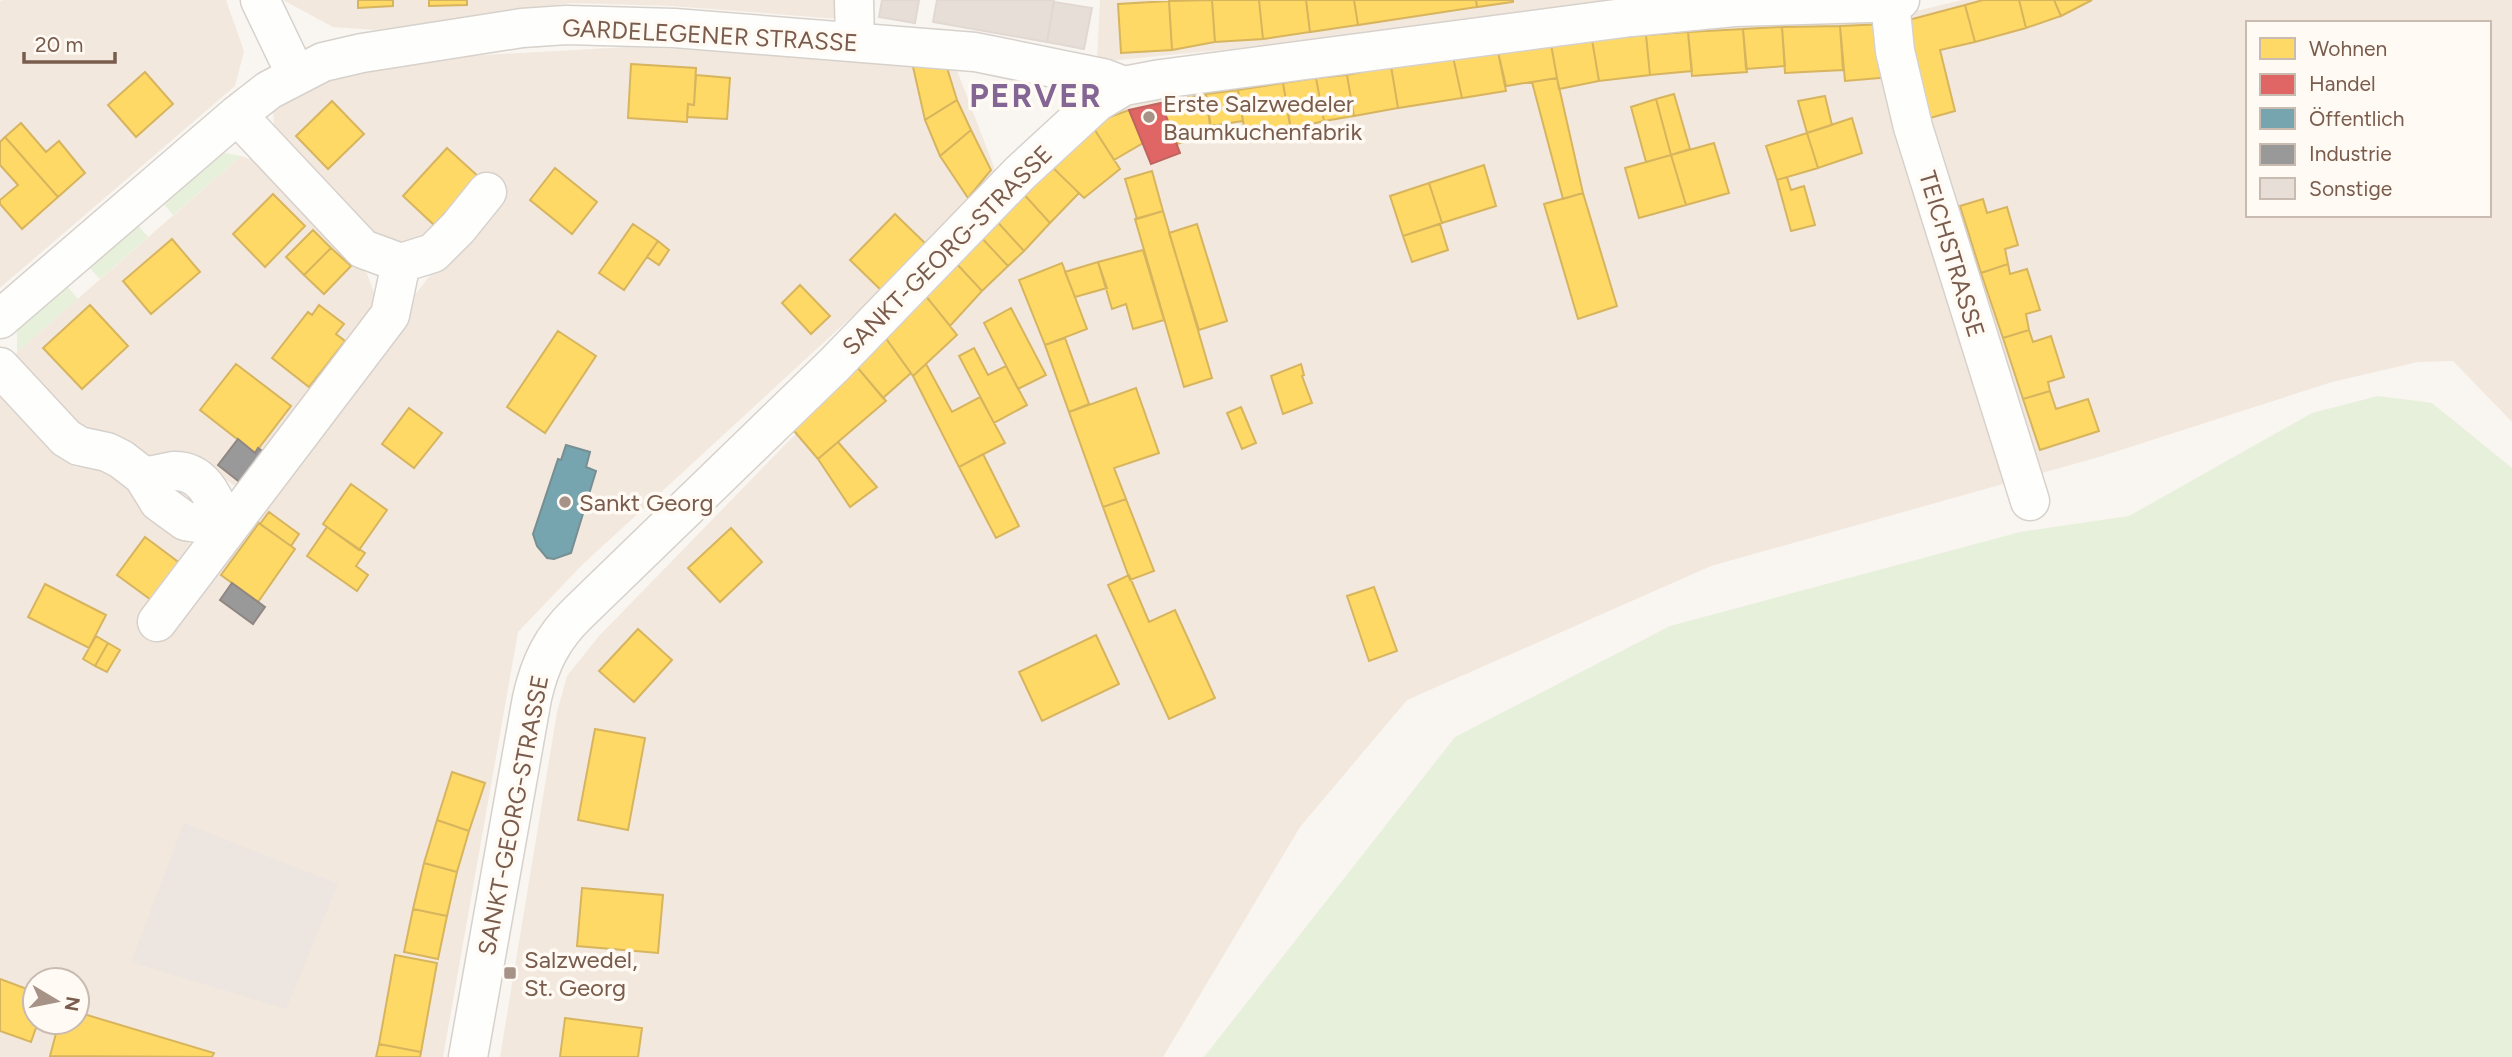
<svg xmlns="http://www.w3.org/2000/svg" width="2512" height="1057" font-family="Figtree,sans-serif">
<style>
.residential{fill:#f2e8de;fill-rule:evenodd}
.industrial{fill:#ede5e0}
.green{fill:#e7f0db}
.homes{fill:#ffd966;stroke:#d7b45e;stroke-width:2}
.shops{fill:#e06666;stroke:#c1635e;stroke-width:2}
.public{fill:#76a5af;stroke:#778f92;stroke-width:2}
.industry{fill:#999;stroke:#908782;stroke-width:2}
.building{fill:#e6ded7;stroke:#e2d8d2;stroke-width:2}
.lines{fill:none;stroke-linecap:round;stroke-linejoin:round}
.minor-casing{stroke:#d7d1cb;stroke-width:41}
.minor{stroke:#fefefd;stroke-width:38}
.poi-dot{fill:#a69286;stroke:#fffaf3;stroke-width:2.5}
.labels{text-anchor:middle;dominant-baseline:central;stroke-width:7;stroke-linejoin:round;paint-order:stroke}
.street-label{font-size:24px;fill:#7a5c4d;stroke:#fffaf3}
.poi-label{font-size:24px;fill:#7a5c4d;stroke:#fffaf3;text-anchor:start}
.district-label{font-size:32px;font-weight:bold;letter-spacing:2px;fill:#846695;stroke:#fffaf3}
</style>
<rect width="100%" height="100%" fill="#f9f5f0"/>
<path class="residential" d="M3,0h223l18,51 -9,35 -235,202v-287z
M283,0h555l2,19 -168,-13 -102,-3 -195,27 -42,-3z
M1100,0h528l-376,47 -155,15z
M1962,0h550v422l-59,-61 -35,1 -86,20 -233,75 -388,109 -304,134 -107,127 -137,230h-663l57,-345 10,-36 32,-40 509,-523 61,-17 470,-64 244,-13zM2248,23h241v192h-241z
M628,47l325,13 44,115 -138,135 -277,255 -64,67 -75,425h-443v-673l75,83 33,2 35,27 13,24 44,31 199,-236 94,-120 -59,43 -45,10 -114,-108 -2,-30 46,-29 129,-24zM35,980h42v42h-42z
M241,156l17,6 109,112 14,37 -139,180 -45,-32 -52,6 -61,-32 -70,-69 3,-12z"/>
<path class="industrial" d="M184,823l154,61 -52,125 -155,-47z"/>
<path class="green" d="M220,152l21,4 -68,59 -12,-14z
M136,223l12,14 -48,42 -13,-14z
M66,285l12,14 -61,53v-25z
M2378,396l54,7 80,65v589h-1308l251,-320 215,-111 350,-94 109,-16 183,-103z"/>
<path class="homes" d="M358,0h35v6l-35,2z
M429,0h38v5l-38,1z
M1212,0h47l4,39 -48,3z
M1212,0l3,42 -43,8 -3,-49z
M1259,0h47l4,32 -47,7z
M1306,0h48l4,25 -48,7z
M1354,0h122l1,7 -119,18z
M1476,0h37v2l-36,5z
M1983,0h36l7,28 -51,14 -10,-37z
M2019,0h35l7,16 -35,12z
M2054,0h38l-31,16z
M1169,1l3,49 -51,3 -3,-49z
M1965,5l10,37 -35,8 15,61 -25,7 -25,-97z
M1886,24l5,53 -46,4 -5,-55z
M1840,26l3,44 -58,3 -3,-46z
M1782,27l3,39 -39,3 -3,-40z
M1743,29l4,43 -55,4 -4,-44z
M1688,32l4,39 -42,4 -4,-40z
M1646,35l4,40 -51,6 -7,-41z
M1592,40l7,41 -40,8 -8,-45z
M1551,44l6,34 -51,8 -8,-34z
M1498,52l8,39 -44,7 -9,-41z
M943,55l14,45 -32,20 -14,-62z
M1453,57l9,41 -64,10 -7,-42z
M631,64l65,4 -2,37 -6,-1 -1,18 -59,-4z
M1391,66l7,42 -44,8 -7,-41z
M145,72l28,32 -37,33 -28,-32z
M696,75l34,3 -3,41 -40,-2 1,-13 6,1z
M1347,75l7,41 -30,5 -8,-43z
M1316,78l8,43 -33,8 -8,-46z
M1557,78l26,115 -20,6 -31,-117z
M1283,83l7,43 -45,7 -7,-43z
M1238,90l5,31 -33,5 -4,-32z
M1206,94l6,40 -35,10 -16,-41z
M1674,94l16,55 -19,6 -15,-56z
M1825,96l7,29 -25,8 -9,-32z
M1656,99l15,56 -25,7 -15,-55z
M957,100l14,30 -31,26 -15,-36z
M332,101l32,33 -36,35 -32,-33z
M1129,110l14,33 -29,17 -23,-36z
M1852,118l10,35 -44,15 -11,-35z
M21,123l25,29 13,-11 26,32 -27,24 -53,-60z
M1091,124l29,45 -36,29 -36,-35z
M971,130l20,40 -23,28 -28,-42z
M1807,133l11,35 -41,12 -11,-34z
M5,137l53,60 -36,32 -22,-25v-4l18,-15 -18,-20v-23z
M1714,143l15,50 -43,12 -15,-50z
M447,148l32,29 -45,48 -31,-29z
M1671,155l15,50 -47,13 -14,-50z
M1048,163l31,30 -29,30 -30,-33z
M1484,165l12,41 -54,17 -13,-40z
M555,168l42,34 -25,32 -42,-34z
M1152,171l11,40 -26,8 -12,-40z
M1787,177l4,13 13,-4 11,39 -24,6 -14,-51z
M1429,183l13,40 -39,13 -13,-40z
M1020,190l30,33 -26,28 -31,-34z
M1583,193l34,113 -39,13 -34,-115z
M273,194l32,32 -40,41 -32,-33z
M1983,199l4,14 20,-6 11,38 -13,4 3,15 -27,9 -21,-67z
M1163,211l49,167 -28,9 -49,-168z
M895,214l35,34 -45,46 -35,-34z
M993,217l31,34 -16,15 -30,-32z
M633,224l25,17 -34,49 -25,-17z
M1197,224l30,97 -28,9 -30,-97z
M1440,224l8,26 -36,12 -9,-26z
M313,230l18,18 -27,27 -18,-18z
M978,234l30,32 -26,25 -26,-28z
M172,239l28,33 -49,42 -28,-33z
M658,241l11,9 -10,15 -12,-8z
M331,248l20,18 -27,28 -20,-19z
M1143,250l21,70 -31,9 -7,-25 -14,5 -14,-47z
M1098,262l9,26 -32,9 -10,-25z
M956,263l26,28 -32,35 -25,-31z
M1062,263l25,66 -42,16 -26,-65z
M2008,264l2,10 17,-5 13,41 -14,4 3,16 -26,8 -22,-65z
M800,285l30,31 -19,18 -29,-31z
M925,295l32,40 -44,41 -28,-39z
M90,305l38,41 -46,43 -39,-41z
M319,305l25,19 -8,10 9,7 -36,46 -37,-29 36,-46 4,3z
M1011,308l35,67 -28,14 -34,-66z
M2029,330l4,12 18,-6 13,41 -16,5 2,9 -27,8 -20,-61z
M558,331l38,25 -51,77 -38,-26z
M885,337l26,36 -28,25 -26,-31z
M1065,338l24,66 -20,8 -24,-67z
M974,348l14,27 18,-9 21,39 -33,18 -35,-67z
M236,364l55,42 -36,47 -55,-43z
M926,364l26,48 28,-15 25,46 -46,24 -46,-91z
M1301,364l3,11 -2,1 10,27 -29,11 -12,-38z
M857,367l29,34 -68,58 -29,-34z
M1136,388l23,65 -45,15 12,31 -23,8 -34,-95z
M2050,391l6,18 32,-10 11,32 -59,19 -17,-51z
M1241,407l15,36 -14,6 -15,-36z
M409,408l33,25 -28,35 -32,-24z
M838,442l39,45 -27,20 -32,-48z
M983,454l36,72 -23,12 -37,-71z
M351,484l36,26 -28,40 -36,-26z
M1126,499l28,72 -24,9 -27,-73z
M269,512l30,22 -8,12 -31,-22z
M259,523l36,26 -37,53 -37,-27z
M327,527l38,26 -9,13 12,9 -11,16 -50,-35z
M731,528l31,34 -42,40 -32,-34z
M145,537l36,27 -27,38 -37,-27z
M1129,575l20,47 26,-12 40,88 -46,21 -61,-134z
M45,584l61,31 -17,33 -61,-31z
M1374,587l23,64 -28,10 -22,-65z
M638,629l34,31 -38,42 -35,-31z
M1096,635l23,49 -77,37 -23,-49z
M96,636l12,7 -13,23 -12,-7z
M108,643l12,7 -13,22 -12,-6z
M595,729l50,9 -17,92 -50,-10z
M452,772l33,11 -16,48 -32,-11z
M437,820l32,11 -12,41 -33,-9z
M424,863l33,9 -10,44 -34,-7z
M582,888l81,7 -5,58 -81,-7z
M413,909l34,7 -9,43 -34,-7z
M395,955l42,8 -16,89 -42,-8z
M0,979l35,13v30h3l-7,20 -31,-11z
M77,1012l137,41 -2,4 -162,-1 9,-34h18z
M565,1018l77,10 -4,29h-78z
M379,1044l42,8 -1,5h-44z"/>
<path class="shops" d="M1161,103l19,50 -29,11 -22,-54z"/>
<path class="public" d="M566,445l24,7 -4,15 10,4 -25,82 -17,6 -7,-1 -10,-12 -4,-12 25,-75 3,1z"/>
<path class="industry" d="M238,439l17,14 3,-5 7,5 -24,30 -23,-18z
M232,583l33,24 -12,17 -33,-24z"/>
<path class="building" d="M882,0h37l-4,23 -36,-6z
M937,0h117l-7,42 -114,-20z
M1054,2l38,6 -8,41 -37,-7z"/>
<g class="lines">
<g class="minor-casing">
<path id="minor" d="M260,0l36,75
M854,0l1,42
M1890,2l5,49 18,76 117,374
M237,115l126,134 38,14
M0,319l237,-204 32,-25 54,-28 39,-9 160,-25 44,-3 108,3 301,24 128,26 21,8
M0,367l66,71 13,8 28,6 14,7 22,17 16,26 26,19 42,7
M143,476c11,0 22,-4 32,-5 32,0 41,34 52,57
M157,622l233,-307 11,-52 32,-10 25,-25 29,-36
M468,1057l64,-359c8,-35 20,-60 46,-85l256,-248 186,-192 77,-71 27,-16 37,-7 470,-62 103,-10 135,-4 31,-3"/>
</g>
<use href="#minor" class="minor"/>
</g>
<g class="poi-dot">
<circle cx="1149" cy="117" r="7"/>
<circle cx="565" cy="502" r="7"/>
<rect x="503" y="966" width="14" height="14" rx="3.5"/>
</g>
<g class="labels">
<g class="street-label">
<text transform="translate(710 35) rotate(3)">GARDELEGENER STRASSE</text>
<text transform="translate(947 250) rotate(-45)">SANKT-GEORG-STRASSE</text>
<text transform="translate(1952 254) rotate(73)">TEICHSTRASSE</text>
<text transform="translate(513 815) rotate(-79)">SANKT-GEORG-STRASSE</text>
</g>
<g class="poi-label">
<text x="1163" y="103">Erste Salzwedeler<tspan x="1163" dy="28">Baumkuchenfabrik</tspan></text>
<text x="579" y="502">Sankt Georg</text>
<text x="524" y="959">Salzwedel,<tspan x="524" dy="28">St. Georg</tspan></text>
</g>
<g class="district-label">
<text x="1036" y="96">PERVER</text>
</g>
</g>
<rect x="2246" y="21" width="245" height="196" fill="#fffaf3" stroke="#cabbb1" stroke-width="2"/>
<rect x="2260" y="38" width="35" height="21" fill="#ffd966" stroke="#cabbb1" stroke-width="2"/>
<text x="2309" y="56" font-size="21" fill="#7a5c4d">Wohnen</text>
<rect x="2260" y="74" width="35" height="21" fill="#e06666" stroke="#cabbb1" stroke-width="2"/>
<text x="2309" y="91" font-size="21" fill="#7a5c4d">Handel</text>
<rect x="2260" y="108" width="35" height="21" fill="#76a5af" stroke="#cabbb1" stroke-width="2"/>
<text x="2309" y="126" font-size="21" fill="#7a5c4d">Öffentlich</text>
<rect x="2260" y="144" width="35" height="21" fill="#999999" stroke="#cabbb1" stroke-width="2"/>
<text x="2309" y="161" font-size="21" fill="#7a5c4d">Industrie</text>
<rect x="2260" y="178" width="35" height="21" fill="#e6ded7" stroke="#cabbb1" stroke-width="2"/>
<text x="2309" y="196" font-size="21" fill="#7a5c4d">Sonstige</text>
<g transform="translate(56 1001) rotate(100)"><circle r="33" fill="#fffaf3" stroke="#cabbb1" stroke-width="2"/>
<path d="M0-5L12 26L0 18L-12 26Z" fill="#a69286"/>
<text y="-10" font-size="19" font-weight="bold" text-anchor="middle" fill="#7a5c4d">N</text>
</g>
<path d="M24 52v10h91v-10" fill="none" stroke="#7a5c4d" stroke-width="3.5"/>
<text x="35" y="52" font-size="21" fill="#7a5c4d" stroke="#fffaf3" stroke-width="5" paint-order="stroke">20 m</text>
</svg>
